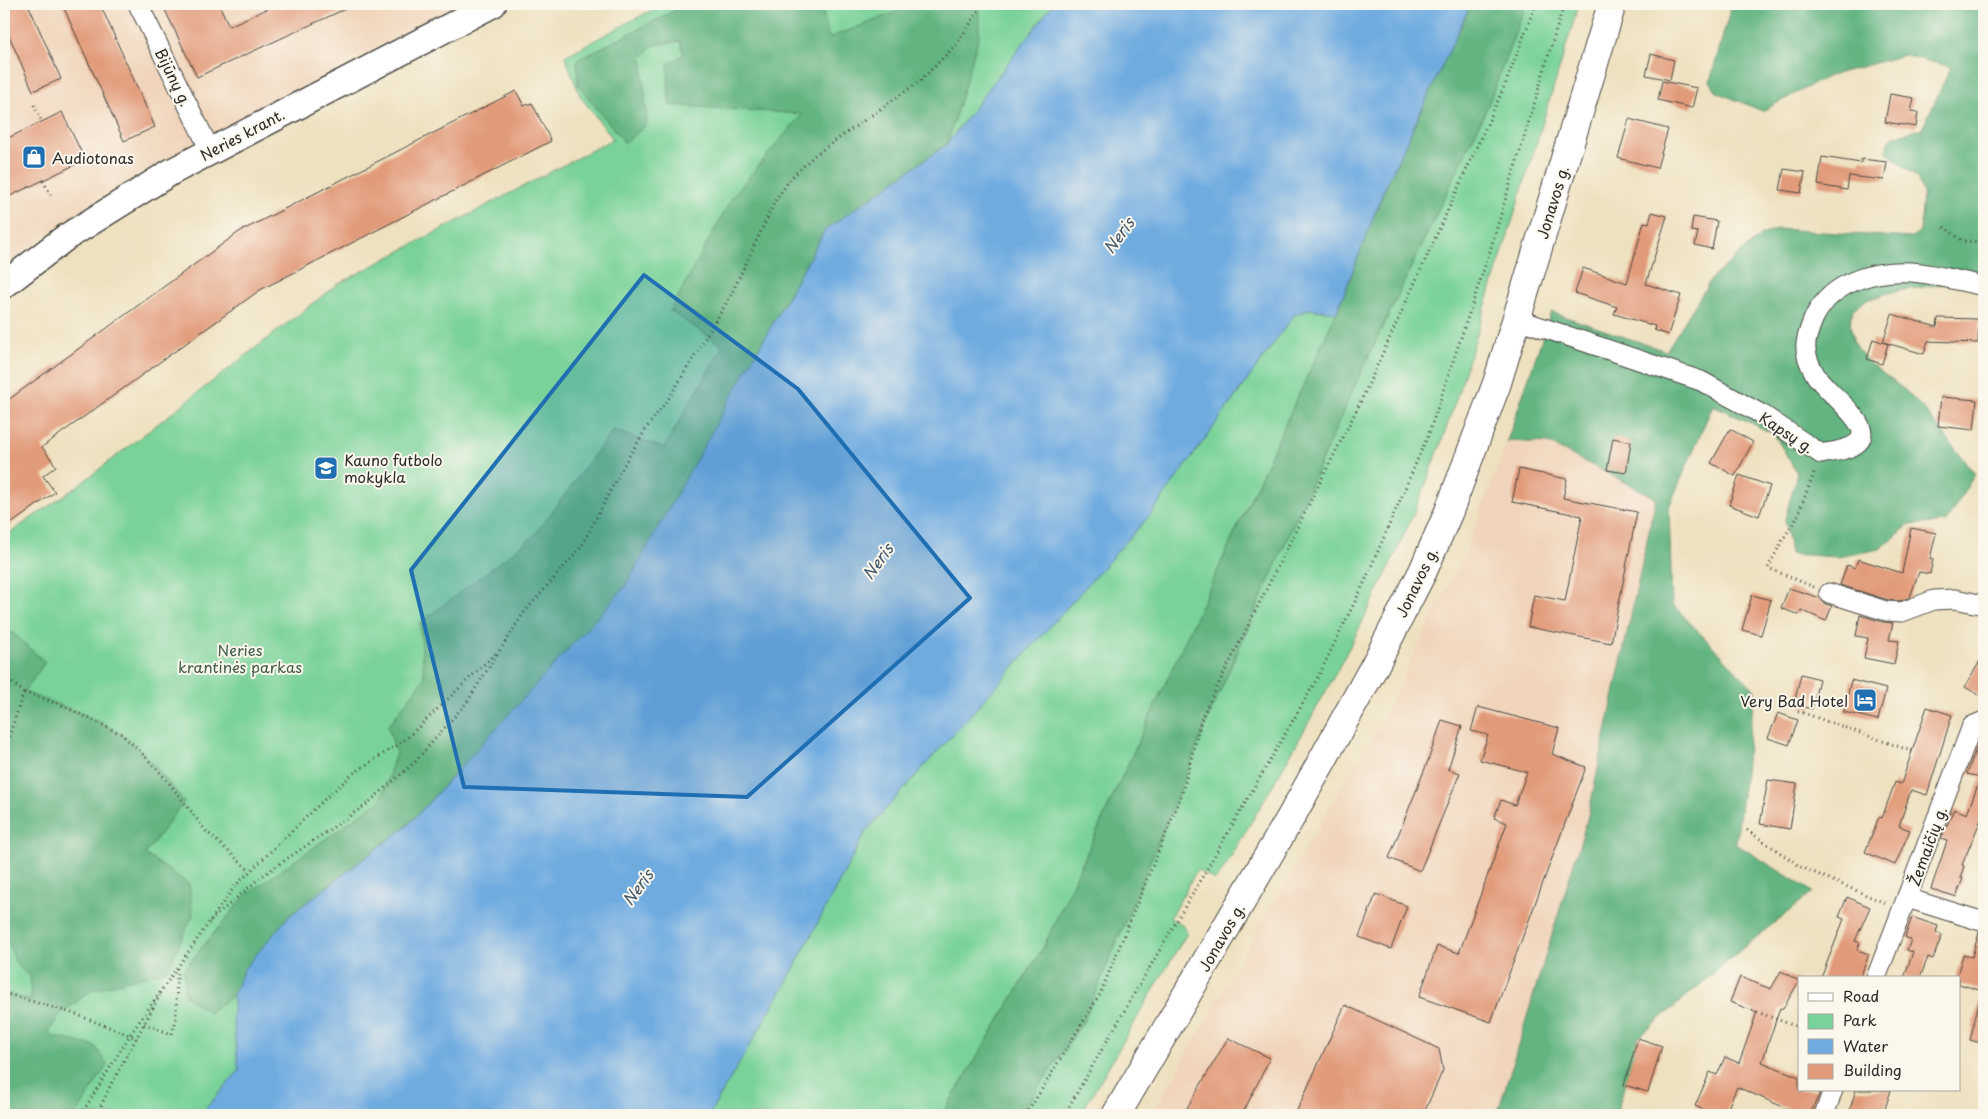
<svg xmlns="http://www.w3.org/2000/svg" width="1988" height="1119" font-family="'Playpen Sans',sans-serif">
<style>
.built{fill:#f0d5bc}
.green{fill:#78d299;stroke:#527e62}
.forest{fill:#62b481;stroke:#467056}
.water{fill:#6fabe0;stroke:#4d6b86}
.building{fill:#e29b7a}
.lines{fill:none;stroke-linecap:round;stroke-linejoin:round}
.minor-casing{stroke:#484641;stroke-width:21}
.secondary-casing{stroke:#484641;stroke-width:29}
.primary-casing{stroke:#484641;stroke-width:30}
.path{stroke:#484641;stroke-width:3;stroke-dasharray:1 4;stroke-linecap:butt}
.minor{stroke:#fff;stroke-width:19}
.secondary{stroke:#fff;stroke-width:26}
.primary{stroke:#fff;stroke-width:28}
.marked{fill:#1f6fb2;fill-opacity:0.2;stroke:#1f6fb2;stroke-width:4;stroke-linejoin:round}
.labels{text-anchor:middle;dominant-baseline:central;stroke-width:4;stroke-linejoin:round;paint-order:stroke}
.street-label{font-size:15px;fill:#2b2b2b;stroke:#fbf7ec}
.poi-label{font-size:15px;fill:#2b2b2b;stroke:#fbf7ec;text-anchor:start}
.park-label{font-size:15px;fill:#425d4c;stroke:#fbf7ec}
.water-label{font-size:16px;font-style:italic;fill:#43586a;stroke:#fbf7ec}
</style>
<rect width="100%" height="100%" fill="#fbf7ec"/>
<filter id="ink" filterUnits="userSpaceOnUse"><feTurbulence type="fractalNoise" baseFrequency=".02" numOctaves="2"/><feDisplacementMap in="SourceGraphic" scale="10" xChannelSelector="R" yChannelSelector="G"/><feConvolveMatrix kernelMatrix="1 2 1 2 8 2 1 2 1" color-interpolation-filters="sRGB"/></filter>
<filter id="wash" filterUnits="userSpaceOnUse"><feTurbulence type="fractalNoise" baseFrequency=".0096" numOctaves="4" result="noise"/><feDisplacementMap in="SourceGraphic" scale="20" xChannelSelector="R" yChannelSelector="G"/><feGaussianBlur stdDeviation="1.12" result="paint"/><feColorMatrix in="noise" values="0 0 0 0 0 0 0 0 0 0 0 0 0 0 0 0 0 1.4 0 .05"/><feComposite in="paint" operator="in"/></filter>
<g filter="url(#wash)">
<rect width="100%" height="100%" fill="#eee1c0"/>
<path class="built" d="M4,4h457l-287,150 -88,52 -82,61z
M1507,441l41,2 108,54 -69,323 -90,295h-345l110,-194 117,-196 86,-173z"/>
<path class="green" d="M663,4h390l-106,140 -322,443 -392,434 6,50 -39,44h-196v-578l71,-49 263,-204 275,-145 -33,-43 -15,-40z
M1526,4h53c-31,102 -62,203 -94,304 -22,70 -43,140 -72,207 -55,126 -123,242 -193,360l-5,5 -18,-10 -27,48 15,9 2,6 -107,182h-60l64,-95 96,-230 29,-74 144,-327 133,-279z
M1309,309l28,3 -293,634 -102,169h-233l78,-134 79,-150 285,-317 143,-199z"/>
<path class="forest" d="M688,4h133l8,34 88,-34h62v32l-32,108 -122,86 -200,357 -217,238 -119,91 -45,53 -11,26 -24,18 -24,-17 -1,-27 62,-74 135,-95 15,-47 -8,-27 36,-47 -4,-56 114,-87 79,-106 51,18 59,-102 -53,-35 63,-115 69,-82 -133,-9 -1,-41 16,-10 -4,-13 -26,4 -12,12 5,67 -22,19 -47,-58 -1,-25z
M1471,4h55l-40,106 -133,279 -144,327 -29,74 -96,230 -64,95h-78l102,-169 293,-634 46,-120z
M1732,4h252v262l-26,16 -62,9 -30,9 -13,9 -3,15 4,20 15,19 37,28 20,21 49,62 -29,48 -37,3 -29,24 -42,8 -48,-3 -5,-35 12,-46 -23,-39 -61,-29 -44,102 3,97 83,86 -19,154 77,48 -70,56 -105,90 -22,77h-119l90,-295 69,-322 -108,-55 -41,-2 44,-129 115,39 46,-73 49,-43 17,-6 134,9 8,-6 3,-39 -6,-15 -30,-26 1,-10 6,-6 28,-7 29,-62 -47,-12 -75,21 -67,35 -45,-19 -7,-11z
M4,625l41,37 -21,30c32,12 67,23 96,42 24,15 46,46 64,68l-39,52 44,30 4,31 -26,55 -75,20 -33,25 -10,17 3,4 43,10 12,19 -31,50h-72v-122l27,7 -1,-25c-11,-6 -17,-14 -19,-27l-7,-5z"/>
<path class="water" d="M1053,4h418l-88,188 -46,120 -28,-3 -15,6 -143,199 -285,317 -79,150 -78,134h-509l39,-44 -6,-50v-26l11,-26 45,-53 119,-91 217,-238 200,-357 122,-86z"/>
<g id="blocks">
<path class="building" d="M4,4h24l33,75 -28,12 -29,-67z
M62,4h38l55,123 -31,14z
M178,4h41l10,22 49,-22h78l-159,73 -32,-67z
M1651,54l23,6 -4,20 -24,-5z
M1662,81l35,7 -5,20 -34,-8z
M516,91l8,15 8,-3 19,38 -291,149 -218,157 14,19 -13,10 12,16 -51,37v-126l235,-171z
M1890,94l24,4 -3,13 7,1 -2,15 -31,-5z
M62,112l23,48 -81,39v-59z
M1629,119l39,10 -11,39 -39,-10z
M1822,157l39,6v-4l26,3 -3,18 -35,-4 -2,14 -29,-5z
M1784,169l21,3 -4,21 -21,-3z
M1652,212l15,4 -21,68 35,11 -13,40 -14,-5 1,-4 -41,-12 3,-7 -42,-14 8,-25 44,15 17,-61 5,1z
M1693,217l24,4 -5,28 -17,-4 3,-13 -7,-1z
M1892,314l45,13 1,-9 41,1 -1,24 -50,-2 -4,13 -41,-12z
M1873,339l15,5 -6,20 -15,-5z
M1941,397l36,3 -3,30 -36,-4z
M1730,429l23,13 -18,34 -24,-13z
M1613,438l18,4 -5,31 -19,-3z
M1519,469l48,10 -4,19 74,14 -26,131 -83,-16 6,-32 31,6 17,-85 -70,-14z
M1739,475l31,11 -11,30 -30,-11z
M1911,528l25,5 -6,26h3l-3,15 -11,-2 -9,25 -10,4 -12,-1 -48,-15 7,-20 8,3 3,-9 44,14z
M1789,588l31,10 5,6 7,2 -6,15 -25,-11 -2,5 -18,-7z
M1752,595l19,5 -10,35 -19,-5z
M1860,615l23,7 10,1 -4,17 10,1 -5,23 -30,-6 4,-20 -12,-2z
M1984,654v44l-19,-11z
M1801,674l18,5 -7,30 -18,-5z
M1851,680l35,9 -8,31 -34,-8z
M1478,707l81,21 -7,26 34,13 -95,255 -72,-25 18,-51 22,7 48,-130 -13,-5 7,-18 14,5 12,-33 -47,-12 8,-25 -17,-4z
M1927,707l25,8 -25,80 -16,-5 -12,36 11,4 -15,35 -30,-13 14,-35 3,1 13,-36 6,2z
M1778,713l20,7 -9,25 -21,-7z
M1442,720l20,6 -14,43 12,4 -40,98 -31,-13 39,-97z
M1984,733v79l-22,53 2,1 -4,12h3l-7,19 -2,-1 -23,-7 16,-48 -6,-2 13,-30 13,5 14,-37 -14,-3 14,-39z
M1768,780l29,4 -7,45 -30,-5z
M1376,894l31,12 -16,43 -32,-12z
M1847,897l23,10 -15,34 5,2 -3,7 12,4 -9,24h-39l23,-59 -5,-2z
M1912,917l26,9 -2,6 6,3 -9,24 -5,-2 -8,21h-16l9,-26 -6,-2 4,-10 -6,-3z
M1979,932l5,1v37l-5,20 -20,-6v-6h-3l7,-23 9,2z
M1781,971l18,10 -16,28 -3,-1 -18,54 37,15v13h22l-11,25h-24l2,-6 -51,-22 -12,28h-9l-21,-9 15,-34 7,3 8,-18 14,6 18,-51 -27,-10 10,-25 31,12z
M1979,1002h5v42l-14,-4z
M1345,1005l94,44 4,21 -20,45h-128z
M1228,1038l42,20 -28,57h-59z
M1638,1038l24,8 -14,46 -24,-7z
M1856,1090h35l-8,25h-35z"/>
</g>
</g>
<g filter="url(#ink)">
<use href="#blocks" fill-opacity="0" stroke="#484641" stroke-width="1"/>
<g class="lines">
<g class="minor-casing">
<path id="minor" d="M138,4l72,146
M1517,319l184,62 62,34 58,39c12,-3 41,-4 41,-21 -1,-18 -38,-43 -47,-59 -13,-22 -11,-32 -2,-54 18,-41 67,-52 108,-47 21,3 42,9 63,13
M1829,593l57,18 16,1 32,-12 21,-1 29,6
M1907,898l77,24
M1876,978l96,-252 12,-5
M1824,1115l9,-25"/>
</g>
<g class="secondary-casing">
<path id="secondary" d="M4,285l61,-47 106,-66 322,-168"/>
</g>
<g class="primary-casing">
<path id="primary" d="M1116,1115l175,-298 85,-154 47,-92 26,-60 48,-128 115,-379"/>
</g>
<path class="path" d="M34,105l8,17
M43,181l8,14
M1944,227l19,14 21,1
M1814,587l-46,-19 15,-29 14,-21 18,-48
M4,677l20,15 40,14 57,28 18,16 27,29 40,52 44,40
M1798,711l116,41
M4,751l20,-59
M1747,830l54,37 84,36
M210,921l52,-45 105,-72 48,-42 52,-60 56,-88 58,-67 44,-84 23,-37 23,-31 59,-98 45,-96 16,-23 24,-23 105,-74 36,-36 27,-41
M4,993l71,21 62,24
M1752,1010l43,16 4,4
M144,1024l28,10 4,-14 1,-51
M81,1115l49,-80 104,-148 94,-91 26,-23 52,-34 91,-87
M97,1115l13,-29 50,-91
M1026,1115l74,-121 82,-200 20,-77 158,-314 145,-318 31,-81
M1064,1115l253,-436 48,-98 64,-148 60,-179 75,-250"/>
<use href="#minor" class="minor"/>
<use href="#secondary" class="secondary"/>
<use href="#primary" class="primary"/>
</g>
</g>
<path class="marked" d="M644,275l154,114 172,209 -223,199 -283,-10 -53,-217z"/>
<defs>
<g id="shop-square" transform="scale(1.25)"><rect x="-9" y="-9" width="18" height="18" rx="4" fill="#1f6fb2" stroke="#fbf7ec"/><path d="M-5-2.5h2.3a2.7 3.5 0 0 1 5.4 0H5L5.5 6h-11ZM-1.5-2.5h3a1.5 2.3 0 0 0-3 0Z" fill="#fff"/></g>
<g id="school-square" transform="scale(1.25)"><rect x="-9" y="-9" width="18" height="18" rx="4" fill="#1f6fb2" stroke="#fbf7ec"/><path d="M0-5L7-2L0 1L-7-2ZM-4 1L0 2.5L4 1V4Q0 6-4 4Z" fill="#fff"/></g>
<g id="hotel-square" transform="scale(1.25)"><rect x="-9" y="-9" width="18" height="18" rx="4" fill="#1f6fb2" stroke="#fbf7ec"/><path d="M-6-4.5h1.5V1H6V5H4.5V3h-9V5H-6ZM-4 0a1.8 1.8 0 1 1 3.6 0ZM.5 0V-2.5h3Q6-2.5 6 0Z" fill="#fff"/></g>
</defs>
<g fill-rule="evenodd">
<use href="#shop-square" x="34" y="157"/>
<use href="#school-square" x="326" y="468"/>
<use href="#hotel-square" x="1865" y="700"/>
</g>
<g class="labels">
<g class="street-label">
<text transform="translate(174 77) rotate(64)">Bijūnų g.</text>
<text transform="translate(242 134) rotate(-28)">Neries krant.</text>
<text transform="translate(1552 202) rotate(-73)">Jonavos g.</text>
<text transform="translate(1787 432) rotate(33)">Kapsų g.</text>
<text transform="translate(1416 582) rotate(-64)">Jonavos g.</text>
<text transform="translate(1927 846) rotate(-70)">Žemaičių g.</text>
<text transform="translate(1221 937) rotate(-60)">Jonavos g.</text>
</g>
<g class="poi-label">
<text x="52" y="157">Audiotonas</text>
<text x="344" y="459">Kauno futbolo<tspan x="344" dy="17">mokykla</tspan></text>
<text x="1848" y="700" text-anchor="end">Very Bad Hotel</text>
</g>
<g class="park-label">
<text x="240" y="649">Neries<tspan x="240" dy="17">krantinės parkas</tspan></text>
</g>
<g class="water-label">
<text transform="translate(1118 235) rotate(-54)">Neris</text>
<text transform="translate(877 561) rotate(-54)">Neris</text>
<text transform="translate(637 887) rotate(-54)">Neris</text>
</g>
</g>
<rect width="1988" height="1119" fill="none" stroke="#fbf7ec" stroke-width="20"/>
<rect x="1798" y="976" width="162" height="115" fill="#fbf7ec" stroke="#a8a59f"/>
<rect x="1808" y="993" width="25" height="8" fill="#ffffff" stroke="#a8a59f"/>
<text x="1843" y="1002" font-size="15" fill="#2b2b2b">Road</text>
<rect x="1808" y="1014" width="25" height="15" fill="#78d299" stroke="#a8a59f"/>
<text x="1843" y="1026" font-size="15" fill="#2b2b2b">Park</text>
<rect x="1808" y="1039" width="25" height="15" fill="#6fabe0" stroke="#a8a59f"/>
<text x="1843" y="1052" font-size="15" fill="#2b2b2b">Water</text>
<rect x="1808" y="1064" width="25" height="15" fill="#e29b7a" stroke="#a8a59f"/>
<text x="1843" y="1076" font-size="15" fill="#2b2b2b">Building</text>
</svg>
